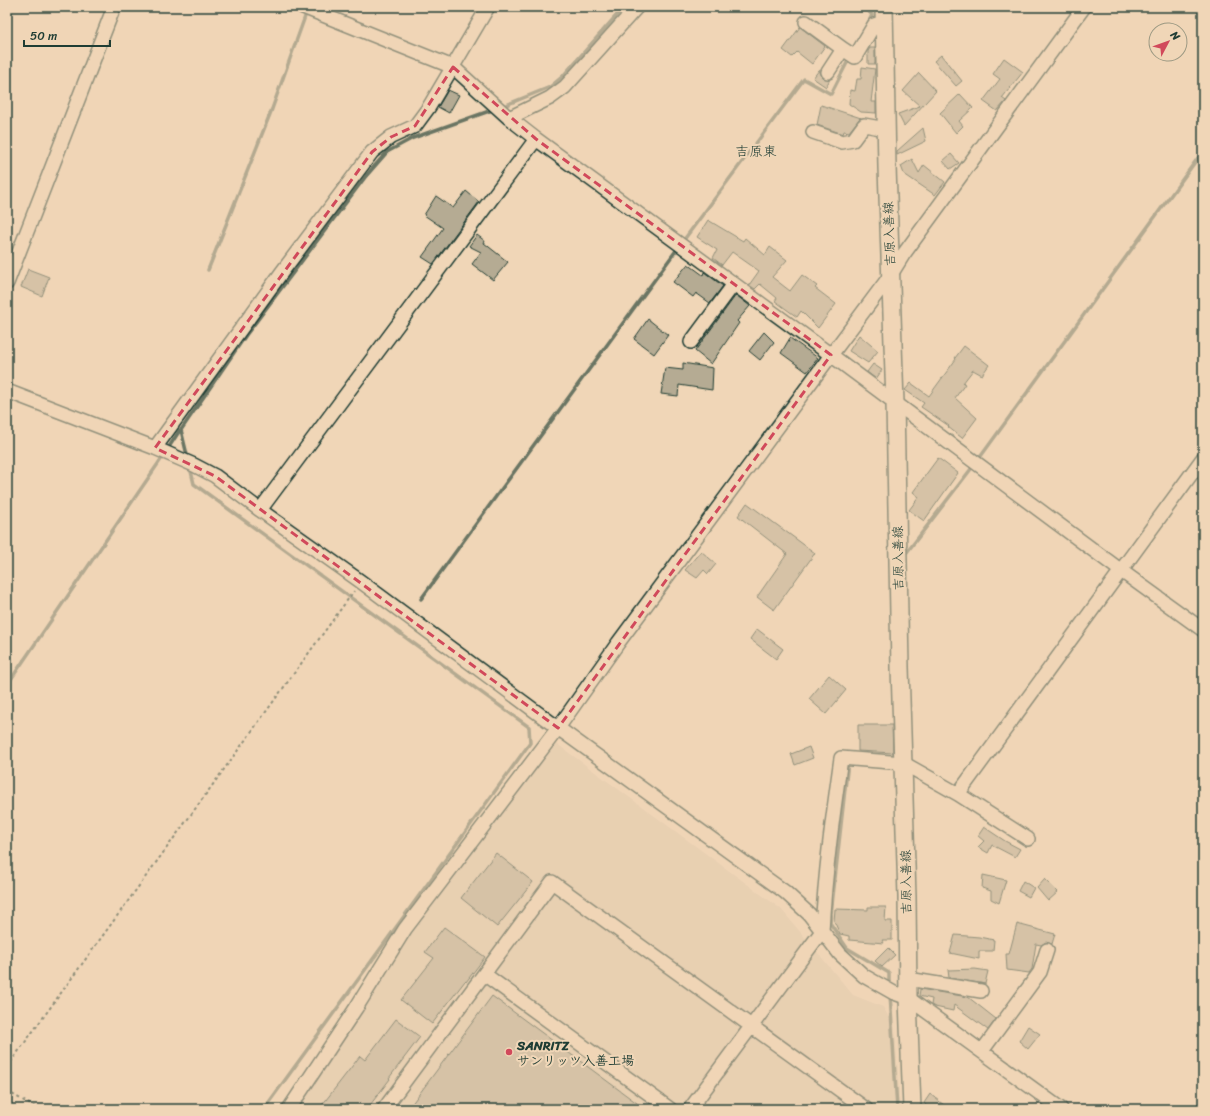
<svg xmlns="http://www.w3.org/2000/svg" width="1210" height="1116" font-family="Sriracha,'Klee One',sans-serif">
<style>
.built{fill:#dec9ac}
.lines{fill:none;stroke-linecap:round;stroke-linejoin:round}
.stream{stroke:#6b7563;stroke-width:3.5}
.building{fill:#b5ab93;stroke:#1f3d34}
.minor-casing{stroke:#1f3d34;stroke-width:16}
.major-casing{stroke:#1f3d34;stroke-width:20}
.path{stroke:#1f3d34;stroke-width:2;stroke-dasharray:3 3;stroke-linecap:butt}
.minor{stroke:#f0d6b7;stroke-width:13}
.major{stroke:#f0d6b7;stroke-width:17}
.marked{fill:none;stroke:#d1495b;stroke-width:3;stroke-dasharray:8 5;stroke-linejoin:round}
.poi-dot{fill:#d1495b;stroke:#f0d6b7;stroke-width:1.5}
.labels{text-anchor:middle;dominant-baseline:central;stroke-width:4;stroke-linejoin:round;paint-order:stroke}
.street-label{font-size:13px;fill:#1f3d34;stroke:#f0d6b7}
.poi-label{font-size:13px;font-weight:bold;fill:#1f3d34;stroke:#f0d6b7;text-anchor:start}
.neighbourhood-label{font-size:14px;fill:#1f3d34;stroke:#f0d6b7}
</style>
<rect width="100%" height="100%" fill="#f0d6b7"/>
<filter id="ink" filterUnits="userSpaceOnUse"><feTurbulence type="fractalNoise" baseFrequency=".025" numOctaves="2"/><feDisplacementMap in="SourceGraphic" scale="8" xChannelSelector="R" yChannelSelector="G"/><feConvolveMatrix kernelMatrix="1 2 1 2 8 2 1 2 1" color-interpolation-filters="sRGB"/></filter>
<g filter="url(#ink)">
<path class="built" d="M553,741l228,168 72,86 30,12 12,21 5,81h-607l41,-63 48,-67 25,-45z"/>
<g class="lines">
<path class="stream" d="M865,7l7,8 -6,12
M501,107l49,-20 13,-11 61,-69
M208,270l64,-161 35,-98
M167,450l13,-20
M188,459l-7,-29 65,-95 120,-159 21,-24 26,-14 82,-29
M190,467l4,17 335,243 1,16 -266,366
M904,556l77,-100 222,-305
M421,599l262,-358 121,-162 27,15 19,-37
M7,685l157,-230
M848,762l-18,161 17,25 42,25v13
M890,994l7,115"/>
</g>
<path class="building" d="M800,27l25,19 -13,18 -15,-12 -5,5 -9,-7z
M870,48h5v16h-7v-13z
M941,55l21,26 -6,5 -22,-25z
M1004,58l19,14 -21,26 4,3 -9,10 -14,-10 17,-22 -7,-5z
M862,67l13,2 -4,33h5v11l-15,-1 -12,-8 1,-14 5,1 2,-12h4z
M819,70l4,8 7,1 -4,8 -13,-9z
M919,73l17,18 -32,35 -6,-12 22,-8 -17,-15z
M448,90l11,5 -10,18 -11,-6z
M960,94l13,14 -14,13 4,5 -7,7 -16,-20z
M821,105l40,13h-1l-11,14 -5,-1 -1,3 -26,-9z
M923,128l3,13 -29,14v-4z
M951,154l8,9 -9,6 -7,-8z
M912,159l7,14 5,-8 21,17 -10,13 -31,-21 -3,-8z
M466,191l13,11 -46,62 -11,-7 21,-29 -19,-13 12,-19 17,12z
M708,220l35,21 2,-3 20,17 5,-8 17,13 -15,17 18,14 12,-16 15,11 -2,2 21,16 -18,24 -17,-17 -4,6 -22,-16 2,-3 -17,-14 -5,5 -6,-4 10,-14 -27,-19 -10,13 -9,-7 4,-8 -20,-13z
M477,235l8,6 -1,2 24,19 -15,18 -21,-16 9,-12 -12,-6z
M688,264l15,11 1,-3 19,14 -13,17 -14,-10 -3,4 -20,-15z
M28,269l21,8 -7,19 -21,-9z
M736,295l14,11 -13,15 2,2 -28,41 -16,-13z
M648,319l20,16 -14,19 -20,-15z
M764,332l10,10 -14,18 -11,-9z
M859,335l19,16 -10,12 -19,-12z
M790,338l28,20 -11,14 -26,-19z
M964,346l25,19 -7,10 -9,-5 -10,13 2,1 -10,14 22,20 -15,20 -14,-11 1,-1 -28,-19 3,-4 -19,-13 6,-7 18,13 27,-37 -1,-1z
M683,363l30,5 -1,22 -33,-5 -1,11 -17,-2 4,-26 18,2z
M873,364l9,6 -6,9 -9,-7z
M938,458l20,15 -34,48 -15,-11 10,-13 -6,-5z
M747,503l68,50 -41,57 -17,-13 30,-43 -49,-38z
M701,551l15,13 -8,10 -4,-4 -7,8 -12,-8z
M757,629l26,20 -7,10 -26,-20z
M829,675l17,15 -20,24 -17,-15z
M858,725h34l1,28 -35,-2z
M809,747l4,11 -18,7 -4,-11z
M984,827l21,14 15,8 -5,8 -23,-12 -4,8 -10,-6 6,-6 -6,-5z
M496,853l37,29 -36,45 -36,-29z
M983,875l23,5 -7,23 -8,-4v-8l-9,-3z
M1045,879l13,13 -10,9 -11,-13z
M1023,881l11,7 -5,9 -11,-6z
M868,907h18l-1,14h7v19h-10l2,3 -35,-3v-4l-9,-2 -6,-13 1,-12 33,1z
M1017,924l38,10 -3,10 -6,-2 -5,3 -5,-1 -4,25 -3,4 -22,-3 -1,-16h3z
M444,927l41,30 -19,25 -1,-1 -33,43 -31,-24 33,-42 -9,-6z
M955,935l24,2 15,3 -1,11h-14v8l-29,-6z
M888,948l7,7 -13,12 -7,-6z
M975,969l13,2 -3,13 -36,-6 -1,-8z
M920,989l48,8 28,22 -8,11 -34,-25 -1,6 -18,-4 -4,-2 1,-6 -13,-3z
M492,996l153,113h-237z
M396,1019l24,18 -31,41 1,1 -23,30h-48l41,-53 5,4z
M1028,1026l12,8 -12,15 -9,-8z
M930,1094l19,15h-19l-6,-6z"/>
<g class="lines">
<g class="minor-casing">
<path id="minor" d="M303,7l150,60 56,51 27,21 295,216 289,215 83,60
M806,22l37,27
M828,72l15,-23 12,8 19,-32 10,-3
M509,118l41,-20 15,-11 72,-80
M813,132l29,10 11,-2 11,-15 22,4
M7,283l107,-276
M691,342l43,-58
M7,391l148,57 39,17 21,11 45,34 100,71 198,147 227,164 24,22 31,40 24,22 30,17 14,5 153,111
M155,448l127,-176 90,-120 19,-15 24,-11 14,-19 59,-100
M260,510l276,-371
M958,794l70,45
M908,979l73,12
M982,1051l58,-79 7,-22
M289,1109l67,-101 49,-79 153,-201 60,-85 213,-288 59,-79 13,-21 181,-248
M384,1109l100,-135
M670,1109l-186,-135 68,-92 314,227
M690,1109l132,-178c3,-59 11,-116 19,-173l62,5 55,31 245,-336"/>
</g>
<g class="major-casing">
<path id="major" d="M884,7l3,160 8,236 5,264 7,230 1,101 4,111"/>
</g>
<path class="path" d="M7,1067l347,-476
M7,1091l31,18"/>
<use href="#minor" class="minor"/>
<use href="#major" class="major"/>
</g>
</g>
<path d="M0 0H1210V1116H0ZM453,67l83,72 295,216 -273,373 -343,-252 -60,-28 217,-296 19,-15 24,-11z" fill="#f0d6b7" fill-opacity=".55" fill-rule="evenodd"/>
<path class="marked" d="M453,67l83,72 295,216 -273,373 -343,-252 -60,-28 217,-296 19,-15 24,-11z"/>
<circle class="poi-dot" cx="509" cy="1052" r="4"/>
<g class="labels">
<g class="street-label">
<text transform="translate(889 234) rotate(-92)">吉原入善線</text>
<text transform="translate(898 558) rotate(-91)">吉原入善線</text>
<text transform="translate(906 882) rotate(-91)">吉原入善線</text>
</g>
<g class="poi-label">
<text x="517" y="1045">SANRITZ<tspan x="517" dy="15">サンリッツ入善工場</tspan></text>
</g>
<g class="neighbourhood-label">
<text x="756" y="151">吉原東</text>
</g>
</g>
<rect width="1210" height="1116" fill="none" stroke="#f0d6b7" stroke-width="24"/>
<rect x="12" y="12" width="1186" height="1092" fill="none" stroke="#1f3d34" stroke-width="1.5" filter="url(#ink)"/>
<g transform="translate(1168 42) rotate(49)"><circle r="19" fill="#f0d6b7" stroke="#9c9983"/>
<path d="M0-3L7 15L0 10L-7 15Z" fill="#d1495b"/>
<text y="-6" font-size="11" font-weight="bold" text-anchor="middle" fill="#1f3d34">N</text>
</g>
<path d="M24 40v6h86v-6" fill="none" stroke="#1f3d34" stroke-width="2"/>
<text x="30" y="40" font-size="12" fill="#1f3d34" stroke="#f0d6b7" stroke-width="3" paint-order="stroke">50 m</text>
</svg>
